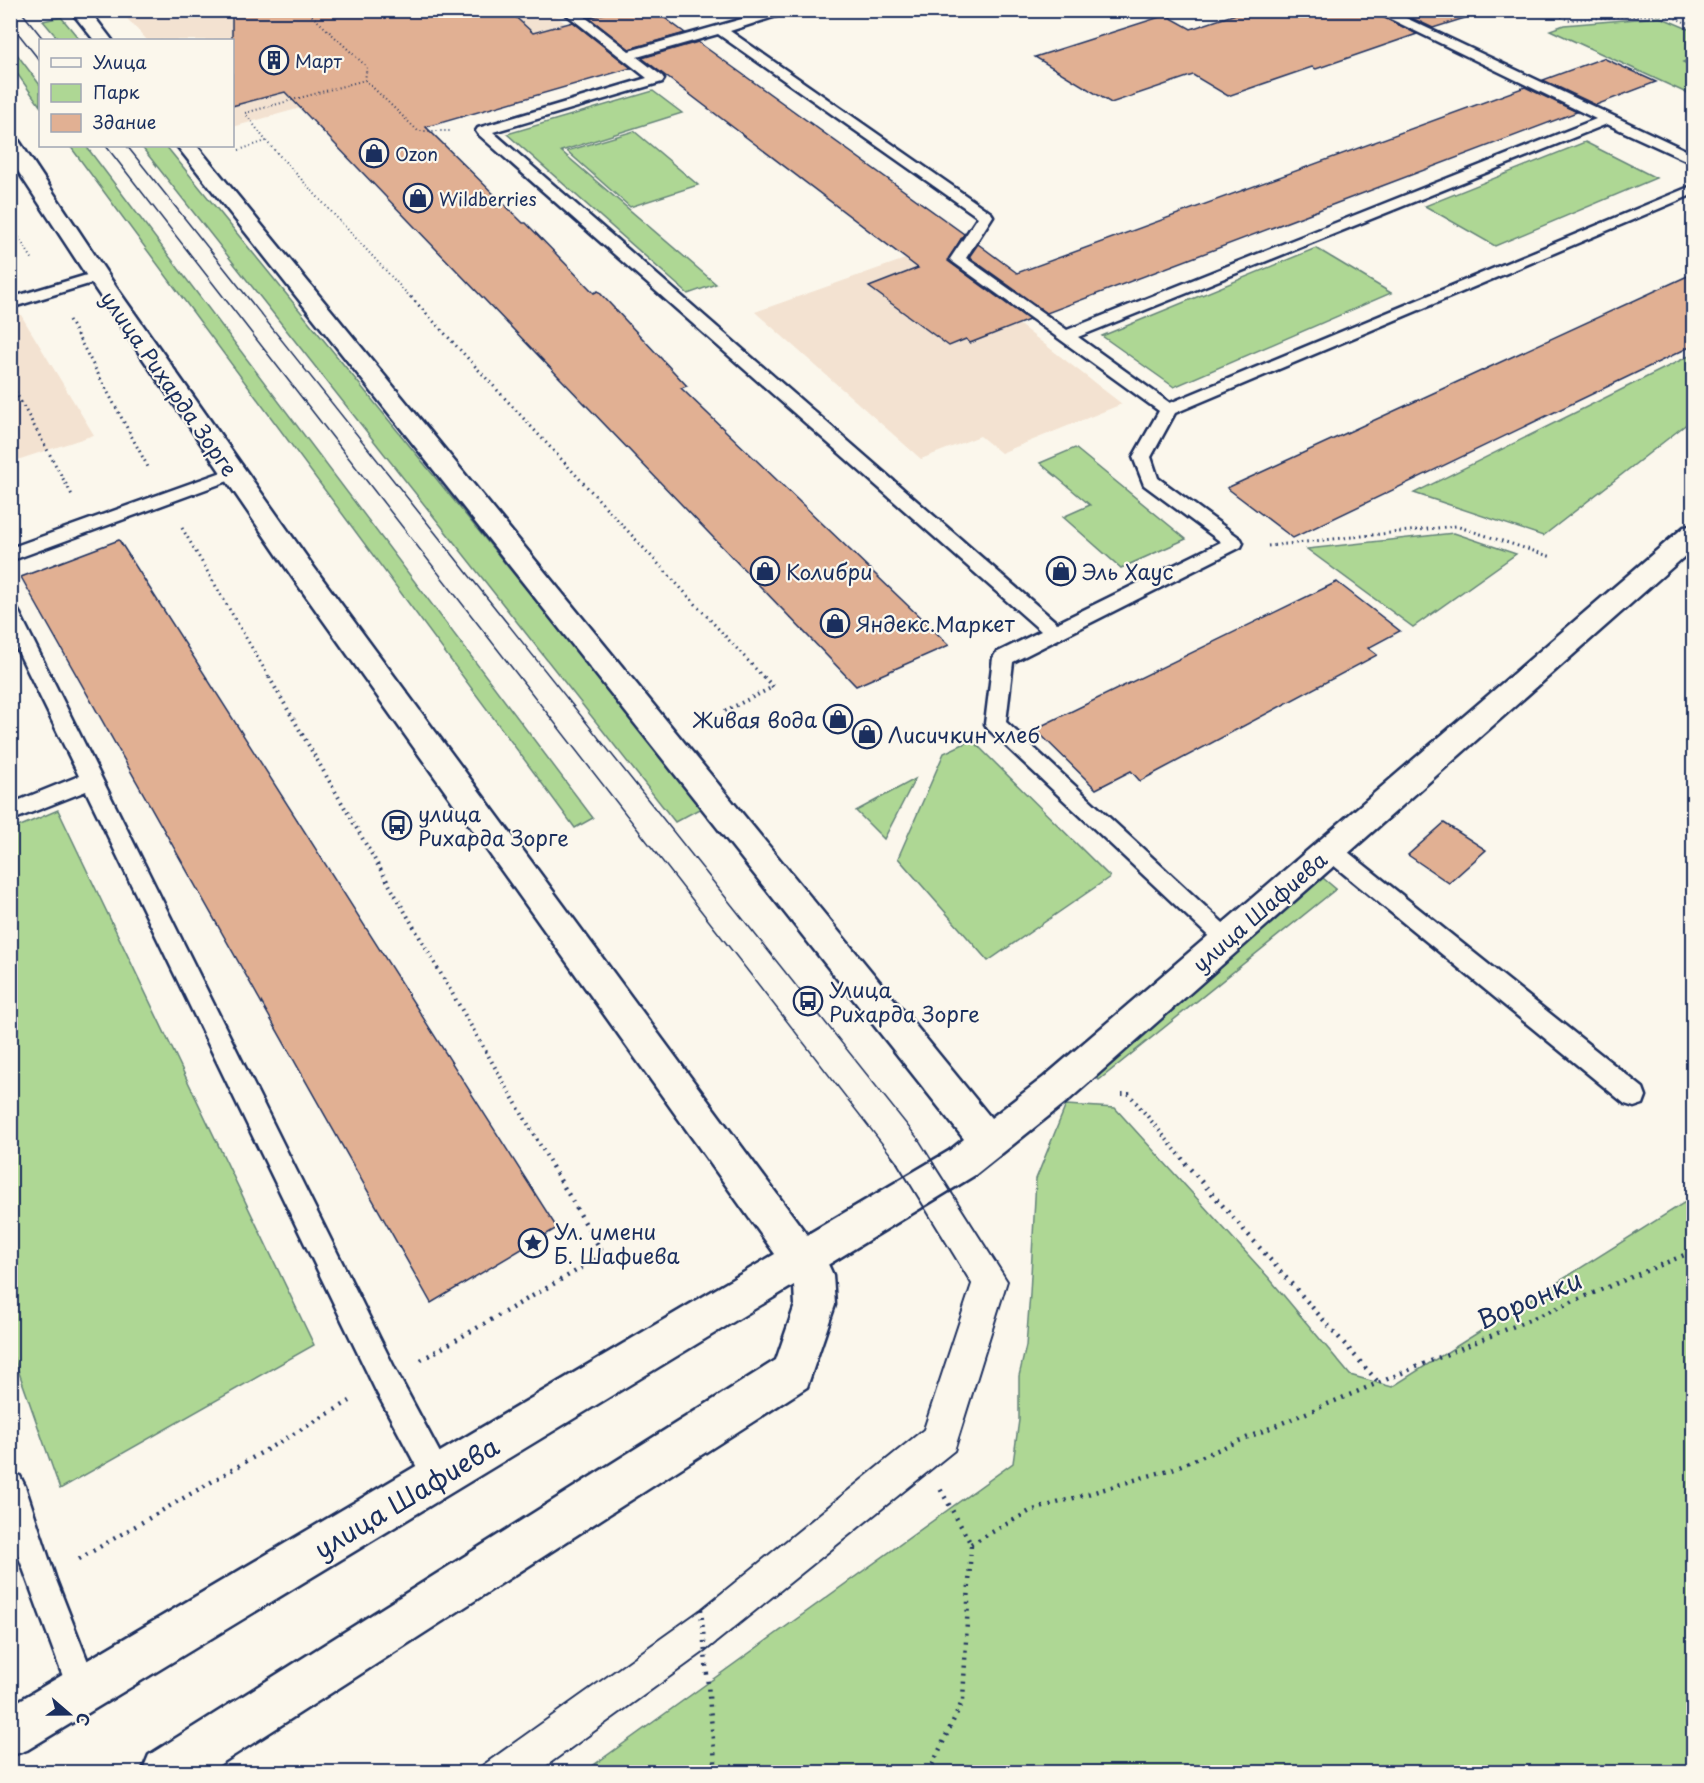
<svg xmlns="http://www.w3.org/2000/svg" width="1704" height="1783" font-family="'Playpen Sans',sans-serif">
<style>
.built{fill:#f3e2d1}
.green{fill:#aed794;stroke:#648379;stroke-width:1.5}
.building{fill:#e1b093;stroke:#1b2f5e;stroke-width:1.5}
.lines{fill:none;stroke-linecap:round;stroke-linejoin:round}
.service-casing{stroke:#1b2f5e;stroke-width:5}
.minor-casing{stroke:#1b2f5e;stroke-width:5}
.tertiary-casing{stroke:#1b2f5e;stroke-width:5}
.path-far3{stroke:#1b2f5e;stroke-width:2;stroke-dasharray:1 3;stroke-linecap:butt}
.path-far2{stroke:#1b2f5e;stroke-width:3;stroke-dasharray:1.5 4;stroke-linecap:butt}
.path-far1{stroke:#1b2f5e;stroke-width:4;stroke-dasharray:1.5 4.5;stroke-linecap:butt}
.path{stroke:#1b2f5e;stroke-width:4.5;stroke-dasharray:2 6;stroke-linecap:butt}
.service{fill:#fbf7ec;fill-rule:evenodd}
.minor{fill:#fbf7ec;fill-rule:evenodd}
.tertiary{fill:#fbf7ec;fill-rule:evenodd}
.tram-far1{stroke:#1b2f5e;stroke-width:1.5}
.tram{stroke:#1b2f5e;stroke-width:2}
.labels{text-anchor:middle;dominant-baseline:central;stroke-width:4.5;stroke-linejoin:round;paint-order:stroke}
.far-poi-label{font-size:18px;fill:#1b2f5e;stroke:#fbf7ec;text-anchor:start}
.street-label{font-size:21px;fill:#1b2f5e;stroke:#fbf7ec}
.poi-label{font-size:21px;fill:#1b2f5e;stroke:#fbf7ec;text-anchor:start}
.near-street-label{font-size:26px;fill:#1b2f5e;stroke:#fbf7ec}
</style>
<rect width="100%" height="100%" fill="#fbf7ec"/>
<filter id="ink" filterUnits="userSpaceOnUse"><feTurbulence type="fractalNoise" baseFrequency=".0167" numOctaves="2"/><feDisplacementMap in="SourceGraphic" scale="12" xChannelSelector="R" yChannelSelector="G"/><feConvolveMatrix kernelMatrix="1 2 1 2 8 2 1 2 1" color-interpolation-filters="sRGB"/></filter>
<g filter="url(#ink)">
<path class="built" d="M548,10l27,21 -342,96 -1,-87h-85l-27,-29z
M925,252l197,152 -121,49 -21,-17 -59,23 -166,-147z
M10,297l84,138 -83,27h-1z"/>
<path class="green" d="M61,17l19,23h-21l-16,-19z
M1660,17l33,14v26l-10,5 10,5v29l-143,-66 14,-5z
M10,45l30,40v21l-29,-41z
M653,91l29,22 -121,38 155,133 -28,10 -181,-160z
M634,131l64,54 -68,22 -63,-56z
M1585,142l71,36 -161,68 -70,-40z
M70,146h16l507,672 -18,10z
M141,146h25l537,661 -28,15z
M1316,248l75,45 -217,94 -72,-51z
M1693,354v65l-150,117 -129,-43z
M1075,448l111,91 -65,29 -58,-51 27,-12 -50,-42z
M1454,533l62,21 -103,73 -106,-78z
M972,740l138,137 -122,84 -90,-103 46,-105z
M915,779l-31,60 -28,-28z
M58,810l256,535 -254,144 -49,-139v-520z
M1323,878l13,11 -237,191 -7,-7z
M1066,1105l49,3 154,170 81,97 42,12 301,-190v575h-1109l429,-309 6,-43v-44l7,-30 4,-52 6,-115z"/>
<path class="building" d="M232,10h276l25,23 40,-11 58,46 -205,59 97,96h3l68,70 4,-2 89,95 -6,2 268,257 -93,41 -571,-594 -53,14z
M616,10h38l31,23 -56,16 -40,-31z
M1248,10h122l47,24 -101,35 -4,-2 -84,29 -35,-21 -82,28 -76,-46 131,-42 25,14z
M1395,10h69l1,8 -32,10z
M698,42l266,192 -16,27 81,59 -59,23 -4,-4 -17,7 -80,-59 49,-19 -276,-210z
M1603,58l53,24 -60,23 -53,-25z
M1525,87l52,25 -530,201 -78,-56 9,-13 39,29z
M1694,273v72l-401,193 -66,-50z
M119,540l438,688 -126,75 -410,-726z
M1337,582l63,49 -32,17 9,7 -237,126 -9,-10 -35,18 -61,-60z
M1444,823l42,27 -37,33 -41,-28z"/>
<g class="lines">
<g class="service-casing">
<path id="service" d="M561,10h15l53,41 145,-41h21l-65,21 261,182 2,3 -27,42 101,72 529,-211 -224,-109h17l305,144v10l-87,-40 -529,213 92,66 524,-218v9l-519,219 -24,44 7,21 83,61 2,4 -2,4 -228,115 -7,60 229,212 4,6 -4,6 -8,3 -8,-3 -231,-217 -3,-5 8,-66 3,-5 45,-22 -563,-497 -2,-3 2,-3 169,-50zM718,34l260,183 -28,42 3,3 206,149 -26,46 11,28 77,57 -164,81 -564,-491 169,-50 2,-3 -2,-3 -25,-19z
M97,272l8,5 -3,3 -92,28v-10z
M233,468l6,1 3,4 -3,4 -229,84v-13z
M10,608l7,1 3,5 376,757 52,97 5,10 -5,10 -10,5 -10,-5 -52,-97 -290,-600 -76,30v-17l69,-28 -69,-141z
M1330,842l8,2 305,244 3,8 -3,8 -9,3 -9,-3 -303,-248 -3,-6 3,-6z
M10,1472l10,4 5,10 31,94 43,110 -5,11 -11,5 -11,-5 -62,-168z"/>
</g>
<g class="minor-casing">
<path id="minor" d="M70,10h19l23,30h-18z
M177,146h20l794,972 53,-41 640,-550 10,-2v23l-624,551 -95,76 -159,97 -14,5 -14,-5 -6,-13 6,-13 161,-95 15,-12z"/>
</g>
<g class="tertiary-casing">
<path id="tertiary" d="M10,136l7,2 99,149 197,279 514,696 6,13 2,30 -28,82 -599,385h-66l7,-17 627,-395 19,-55 -1,-20 -767,465 -17,6v-50l765,-452 -482,-676 -199,-291 -84,-128z"/>
</g>
<path class="path-far3" d="M306,10l61,57 -2,13 -120,33 21,28 146,158
M1547,10l21,10 97,-6 29,12
M365,80l53,51h34
M239,150l27,-9
M10,224l23,36"/>
<path class="path-far2" d="M411,297l354,382
M69,320l79,147
M10,382l62,113
M182,528l88,151
M1268,546l188,-20 96,31"/>
<path class="path-far1" d="M269,677l282,487
M725,711l48,-24 -9,-10
M1122,1094h7l58,70"/>
<path class="path" d="M1185,1163l194,220
M421,1360l183,-105 -54,-92
M971,1544l59,-33 142,-42 522,-218
M79,1559l271,-158
M701,1609l15,163
M929,1772l34,-72 8,-156 -33,-59"/>
<use href="#service" class="service"/>
<use href="#minor" class="minor"/>
<use href="#tertiary" class="tertiary"/>
<path class="tram-far1" d="M20,10l24,30
M10,23l30,38
M106,146l792,1018
M127,146l792,994 15,24"/>
<path class="tram" d="M472,1772l229,-163 222,-180 48,-145 -74,-121
M539,1772l166,-120 250,-201 53,-170 -75,-118"/>
</g>
</g>
<defs>
<g id="building-ring" transform="scale(1.5)"><circle r="9.5" fill="#fbf7ec" stroke="#1b2f5e" stroke-width="1.5"/><path d="M-4-6H4V6H1V3H-1V6H-4ZM-2.5-4.3h1.7v1.8h-1.7ZM.8-4.3h1.7v1.8H.8ZM-2.5-1h1.7V.8h-1.7ZM.8-1h1.7V.8H.8Z" fill="#1b2f5e"/></g>
<g id="shop-ring" transform="scale(1.5)"><circle r="9.5" fill="#fbf7ec" stroke="#1b2f5e" stroke-width="1.5"/><path d="M-5-2.5h2.3a2.7 3.5 0 0 1 5.4 0H5L5.5 6h-11ZM-1.5-2.5h3a1.5 2.3 0 0 0-3 0Z" fill="#1b2f5e"/></g>
<g id="bus-ring" transform="scale(1.5)"><circle r="9.5" fill="#fbf7ec" stroke="#1b2f5e" stroke-width="1.5"/><path d="M-5-6H5V4H4V6H2V4H-2V6H-4V4H-5ZM-3.5-4V0h7V-4ZM-3.5 1.2v1.5H-2V1.2ZM2 1.2v1.5H3.5V1.2Z" fill="#1b2f5e"/></g>
<g id="sight-ring" transform="scale(1.5)"><circle r="9.5" fill="#fbf7ec" stroke="#1b2f5e" stroke-width="1.5"/><path d="M0-6L1.8-2.2L6-1.7L2.9 1.2L3.7 5.4L0 3.3L-3.7 5.4L-2.9 1.2L-6-1.7L-1.8-2.2Z" fill="#1b2f5e"/></g>
</defs>
<g fill-rule="evenodd">
<use href="#building-ring" x="274" y="60"/>
<use href="#shop-ring" x="374" y="153"/>
<use href="#shop-ring" x="418" y="198"/>
<use href="#shop-ring" x="765" y="571"/>
<use href="#shop-ring" x="1061" y="571"/>
<use href="#shop-ring" x="835" y="623"/>
<use href="#shop-ring" x="838" y="719"/>
<use href="#shop-ring" x="867" y="734"/>
<use href="#bus-ring" x="397" y="825"/>
<use href="#bus-ring" x="808" y="1001"/>
<use href="#sight-ring" x="533" y="1243"/>
</g>
<g class="labels">
<g class="far-poi-label">
<text x="295" y="60">Март</text>
<text x="395" y="153">Ozon</text>
<text x="439" y="198">Wildberries</text>
</g>
<g class="street-label">
<text transform="translate(170 383) rotate(55)">улица Рихарда Зорге</text>
<text transform="translate(1259 911) rotate(-41)">улица Шафиева</text>
</g>
<g class="poi-label">
<text x="786" y="571">Колибри</text>
<text x="1082" y="571">Эль Хаус</text>
<text x="856" y="623">Яндекс.Маркет</text>
<text x="817" y="719" text-anchor="end">Живая вода</text>
<text x="888" y="734">Лисичкин хлеб</text>
<text x="418" y="813">улица<tspan x="418" dy="24">Рихарда Зорге</tspan></text>
<text x="829" y="989">Улица<tspan x="829" dy="24">Рихарда Зорге</tspan></text>
<text x="554" y="1231">Ул. имени<tspan x="554" dy="24">Б. Шафиева</tspan></text>
</g>
<g class="near-street-label">
<text transform="translate(1529 1299) rotate(-23)">Воронки</text>
<text transform="translate(406 1497) rotate(-31)">улица Шафиева</text>
</g>
</g>
<rect width="1704" height="1783" fill="none" stroke="#fbf7ec" stroke-width="36"/>
<rect x="18" y="18" width="1668" height="1747" fill="none" stroke="#1b2f5e" stroke-width="2" filter="url(#ink)"/>
<rect x="39" y="39" width="195" height="108" fill="#fbf7ec" stroke="#a1a7b3" stroke-width="1.5"/>
<rect x="51" y="58" width="30" height="9" fill="#fbf7ec" stroke="#a1a7b3" stroke-width="1.5"/>
<text x="93" y="69" font-size="18" fill="#1b2f5e">Улица</text>
<rect x="51" y="84" width="30" height="18" fill="#aed794" stroke="#a1a7b3" stroke-width="1.5"/>
<text x="93" y="99" font-size="18" fill="#1b2f5e">Парк</text>
<rect x="51" y="114" width="30" height="18" fill="#e1b093" stroke="#a1a7b3" stroke-width="1.5"/>
<text x="93" y="129" font-size="18" fill="#1b2f5e">Здание</text>
<g transform="translate(69 1714) rotate(110)" stroke="#fbf7ec" stroke-width="4.5" paint-order="stroke">
<path d="M0-4.5L10 22L0 15L-10 22Z" fill="#1b2f5e"/>
<text y="-9" font-size="16" font-weight="bold" text-anchor="middle" fill="#1b2f5e">С</text>
</g>
</svg>
